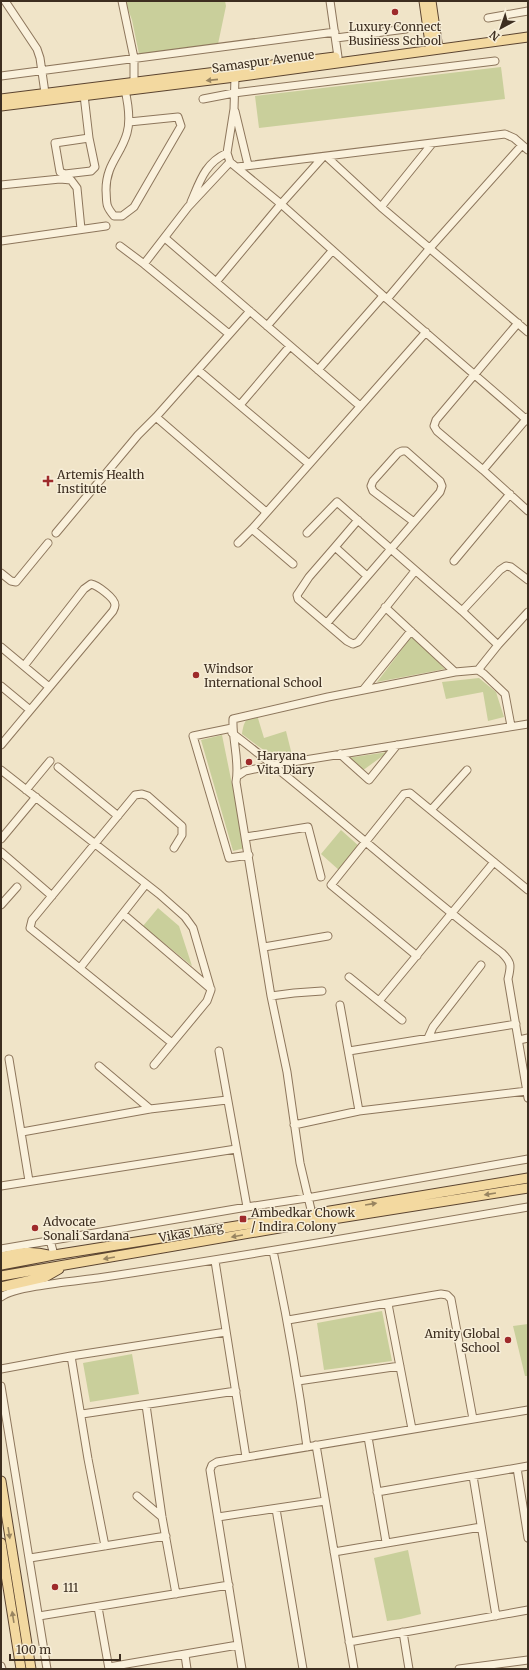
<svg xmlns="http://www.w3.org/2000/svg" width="529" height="1670" font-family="Merriweather,serif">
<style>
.green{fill:#c9cf9b}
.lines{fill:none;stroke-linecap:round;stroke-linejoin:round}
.minor-casing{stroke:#8d765c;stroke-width:9}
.major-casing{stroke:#5b4430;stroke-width:11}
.minor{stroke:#faf1dc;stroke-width:7}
.major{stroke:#f3d9a0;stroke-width:9}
.oneway{fill:#988460}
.poi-dot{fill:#9e2a2b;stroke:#f7eed8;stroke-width:1.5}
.labels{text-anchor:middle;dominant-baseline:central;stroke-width:3;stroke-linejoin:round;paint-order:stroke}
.poi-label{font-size:12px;fill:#3d2e20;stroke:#f7eed8;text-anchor:start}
.street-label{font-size:12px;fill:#3d2e20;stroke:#f7eed8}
</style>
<rect width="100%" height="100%" fill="#f0e4c8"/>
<path class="green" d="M125,1h100l1,5 -8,38 -79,10 -7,-34z
M501,67l4,32 -246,29 -4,-32z
M412,636l33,33 -68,13z
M479,678l17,14 8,25 -16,4 -5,-29 -37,7 -4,-17z
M257,715l7,23 22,-7 6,24c-26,2 -30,-7 -50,-21 2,-12 3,-16 15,-19z
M222,735l23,113 -12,3 -32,-111z
M388,752l-26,19 -15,-13z
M341,830l19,17 -20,24 -19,-17z
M158,908l21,18 13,40 -49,-40z
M382,1311l10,50 -68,9 -7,-47z
M528,1324v52h-3l-12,-50z
M132,1354l7,40 -49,8 -7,-39z
M408,1550l13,64 -20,5 -14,2 -13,-63z"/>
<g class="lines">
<g class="minor-casing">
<path id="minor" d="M5,1l32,48 3,9 5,35
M122,1l12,57v24
M330,1l8,56
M488,18l40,-7
M336,38l70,-9
M1,76l334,-44
M235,77l-1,32 -7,44 3,9 51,42 106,95 141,122
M125,90c3,13 6,29 2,43 -6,22 -21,31 -21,57 1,14 -1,15 8,26h8l12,-9 47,-81 -3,-9 -49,5
M84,95l5,43 -34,5 5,29 5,2 26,-3 4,-4 -6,-29
M203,99l31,-6 261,-32
M235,111l13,54
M327,157l54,50 147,125
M237,167l268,-33 9,4 14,12
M1,185l59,-6 11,1 6,8 4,41
M191,202c9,-21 14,-39 36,-49
M381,207l50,-62
M165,238l195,168
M1,241l105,-15
M120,246l24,18 85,70
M144,264l44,-57 42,-45
M216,282l65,-78 42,-47
M387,299l43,-51 92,-103
M518,323l-82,97 -2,6 3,5 46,39 45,41
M267,326l65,-75
M198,370l111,94
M318,370l65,-74
M240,405l50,-59
M156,417l110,95
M483,470l45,-53
M358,520l-23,27 32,29
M252,529l41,35
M56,533l82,-98 18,-18 94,-106
M307,533l30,-31 125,109 36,34
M238,543l14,-14 174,-197
M335,547l-26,30 -12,18 1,4 49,42 6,3 5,-2 57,-71
M454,561l56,-67
M1,573l10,8 5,1 32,-39
M385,607l70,65 23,-2 6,4 21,20 6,32
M462,611l38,-41 6,-4 5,1 17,13
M327,623l113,-131 2,-6 -2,-5 -34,-30h-4l-4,2 -25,28 -2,5 2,5 41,31
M1,647l48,40
M478,670l20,-25 30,-33
M1,686l29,24
M363,690l48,-59
M232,728l-39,8 36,122 20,-3
M232,733c92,70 178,150 270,220 10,10 9,13 6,26l20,119
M1,745l112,-134c1,-2 2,-4 2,-6 0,-7 -18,-20 -24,-21l-7,5 -60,77
M340,754l29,26 28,-35
M58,767l60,49
M1,770l158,124 26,23 8,11 18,62 -4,11 -53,64
M239,775l6,-4 29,-6 254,-41
M26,790l24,-29
M431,810l36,-40
M246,837l62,-10 13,50
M1,839l35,-42
M1,852l51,44
M1,905l16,-18
M123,914l88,75
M264,947l64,-11
M417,956l-86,-71 73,-91 6,-1 118,97
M80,968l66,-84
M349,977l53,43
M271,996l23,-3 28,-2
M379,1001l115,-139
M340,1005l19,106
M428,1038l5,-11 48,-62
M519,1040l9,-2
M172,1043l-142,-115 2,-8 103,-125 7,-1 6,2 34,30v9l-8,13
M219,1051l28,156
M349,1051l167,-27
M9,1059l20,122
M99,1066l51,43
M294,1125l65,-14 168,-20
M22,1132l128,-23 77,-9
M1,1186l235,-37
M313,1218l-13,-55 -13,-91 -16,-76 -35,-214c4,-20 -4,-42 -3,-63l95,-22 127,-25
M50,1240l4,15
M1,1249l246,-42 60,-9 221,-39
M273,1251c14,65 25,130 34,196
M215,1261l31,196
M1,1297c14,-11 76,-16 97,-19 144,-21 287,-47 430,-71
M388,1304l24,125
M288,1320l147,-25 6,-1 6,1 4,4 22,120
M71,1356l17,103 17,87
M1,1369l70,-13 155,-24
M298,1381l102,-15
M1,1386l46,283
M146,1405l16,112 14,77
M82,1414l154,-23
M368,1437l18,105
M316,1445l38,224
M517,1468l11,70
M473,1476l23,140
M377,1492l151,-26
M137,1496l25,21
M276,1509l27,160
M218,1517l107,-16
M334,1552l147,-25
M30,1558l136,-22
M98,1607l11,62
M39,1616l190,-31
M403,1632l6,37
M349,1642l179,-32
M185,1655l2,14
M1,1666l1,3
M109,1667l129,-22
M242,1669l-32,-199 2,-5 5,-3 311,-52
M459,1669l69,-9"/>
</g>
<g class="major-casing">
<path id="major" d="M424,1l7,49
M431,1l7,48
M1,99l334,-42
M1,106l234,-29 293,-40
M1,1257c18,-4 29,-7 48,-2
M1,1265l53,-10 258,-41 216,-36
M1,1276l313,-54 214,-34
M1,1287l44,-10 14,-8
M1,1481l30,188
M1,1543l20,126"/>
</g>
<use href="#minor" class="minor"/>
<use href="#major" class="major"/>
</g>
<defs><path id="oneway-solid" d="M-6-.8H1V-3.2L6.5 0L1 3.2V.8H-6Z"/></defs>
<g class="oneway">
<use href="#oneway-solid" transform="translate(212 80) rotate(174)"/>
<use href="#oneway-solid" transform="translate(490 1194) rotate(171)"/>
<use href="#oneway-solid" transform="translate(371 1204) rotate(-9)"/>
<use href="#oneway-solid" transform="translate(237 1236) rotate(170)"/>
<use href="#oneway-solid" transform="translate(109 1258) rotate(170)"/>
<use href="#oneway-solid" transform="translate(9 1533) rotate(81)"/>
<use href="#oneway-solid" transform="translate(13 1617) rotate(-99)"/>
</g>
<g class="poi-dot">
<circle cx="395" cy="12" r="4"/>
<path d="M46 475h4v4h4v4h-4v4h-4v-4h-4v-4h4z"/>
<circle cx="196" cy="675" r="4"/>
<circle cx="249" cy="762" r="4"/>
<rect x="239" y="1215" width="8" height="8" rx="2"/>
<circle cx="35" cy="1228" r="4"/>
<circle cx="508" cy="1340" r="4"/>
<circle cx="55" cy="1587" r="4"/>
</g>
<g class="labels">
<g class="poi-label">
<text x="395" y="26" text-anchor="middle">Luxury Connect<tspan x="395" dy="14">Business School</tspan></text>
<text x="57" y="474">Artemis Health<tspan x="57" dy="14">Institute</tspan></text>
<text x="204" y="668">Windsor<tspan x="204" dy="14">International School</tspan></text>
<text x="257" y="755">Haryana<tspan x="257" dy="14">Vita Diary</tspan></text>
<text x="251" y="1212">Ambedkar Chowk<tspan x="251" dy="14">/ Indira Colony</tspan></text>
<text x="43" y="1221">Advocate<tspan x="43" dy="14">Sonali Sardana</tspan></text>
<text x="500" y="1333" text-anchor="end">Amity Global<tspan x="500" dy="14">School</tspan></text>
<text x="63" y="1587">111</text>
</g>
<g class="street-label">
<text transform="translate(263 61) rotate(-8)">Samaspur Avenue</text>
<text transform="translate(191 1232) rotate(-10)">Vikas Marg</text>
</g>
</g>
<rect width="529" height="1670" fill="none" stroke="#3d2e20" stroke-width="4"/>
<g transform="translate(501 28) rotate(220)" stroke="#f7eed8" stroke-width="3" paint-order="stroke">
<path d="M0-3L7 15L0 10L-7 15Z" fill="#3d2e20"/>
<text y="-6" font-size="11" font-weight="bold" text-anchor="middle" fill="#3d2e20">N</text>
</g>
<path d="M10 1654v6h110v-6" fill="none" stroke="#3d2e20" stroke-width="2"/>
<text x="16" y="1654" font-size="12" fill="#3d2e20" stroke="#f7eed8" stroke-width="3" paint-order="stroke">100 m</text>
</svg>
